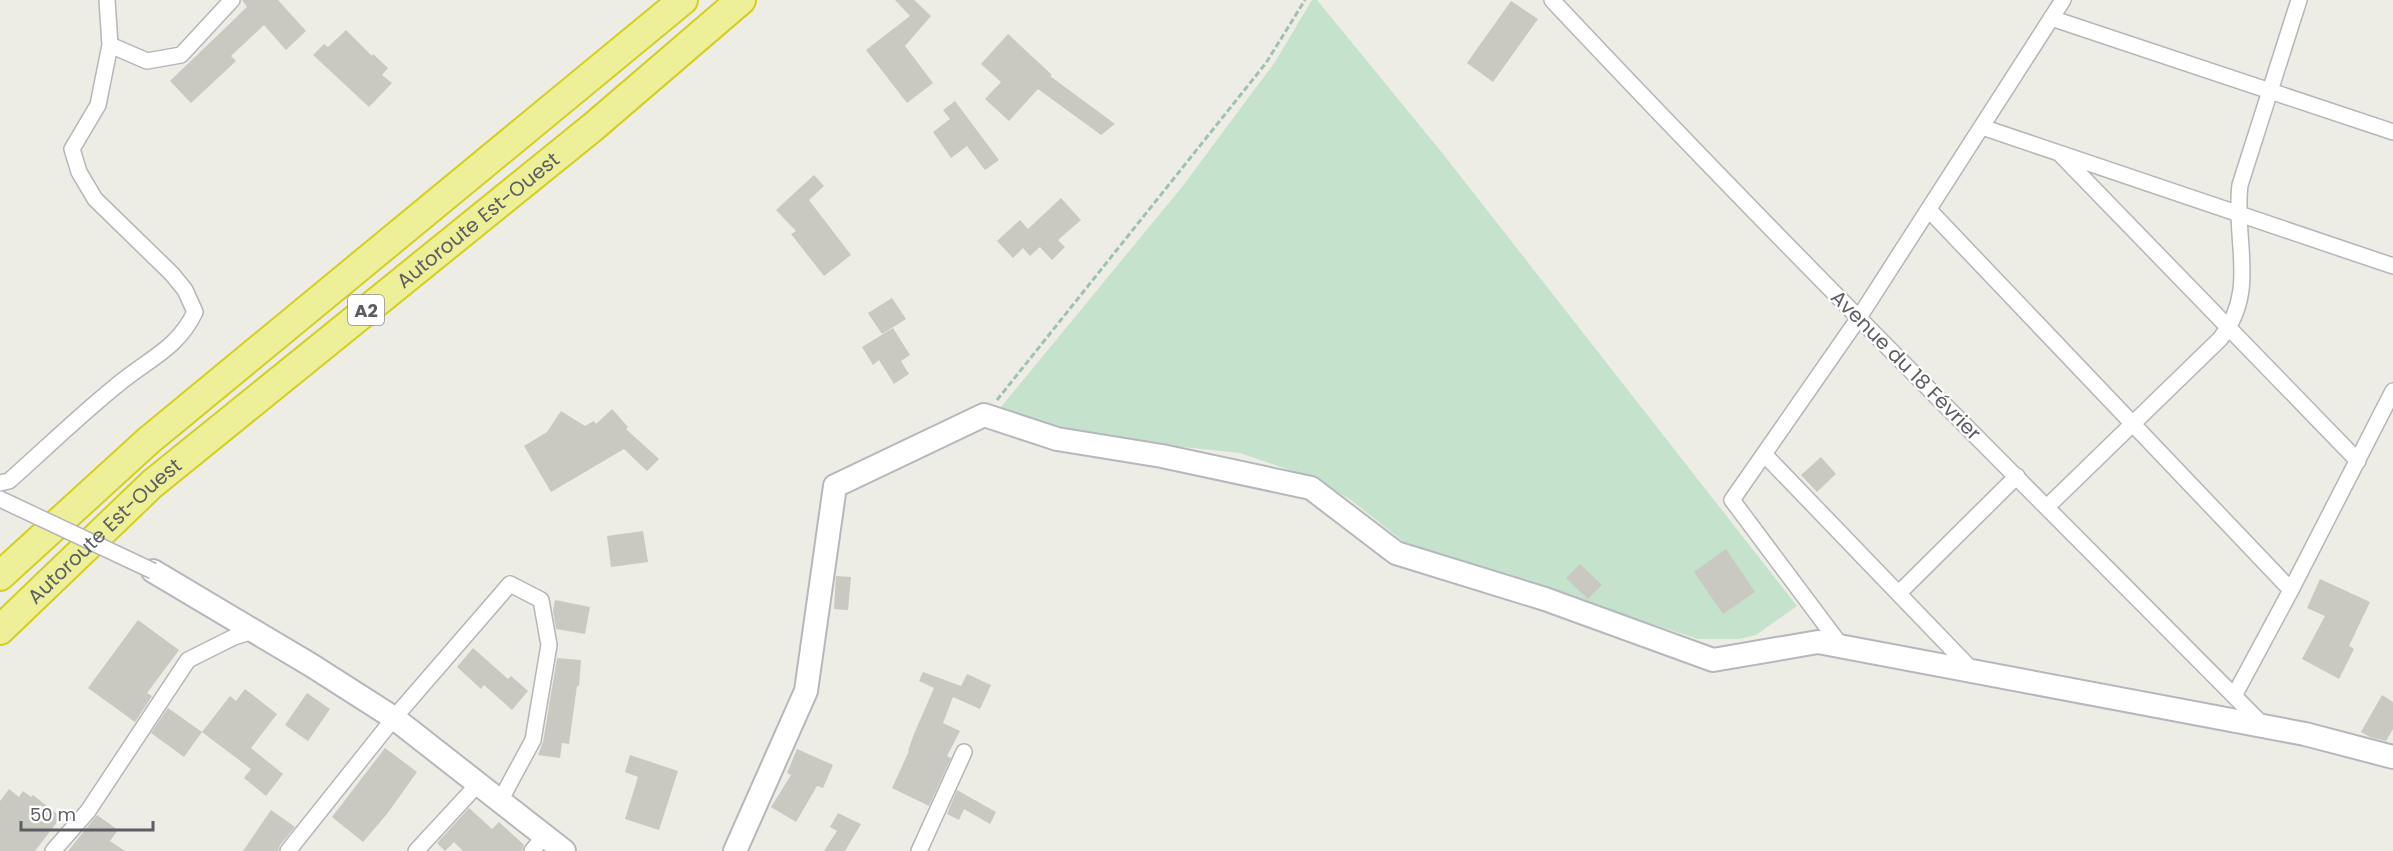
<svg xmlns="http://www.w3.org/2000/svg" width="2393" height="851" font-family="Poppins,sans-serif">
<style>
.green{fill:#c4e2cc}
.building{fill:#c9c8c1}
.lines{fill:none;stroke-linecap:round;stroke-linejoin:round}
.street-casing{stroke:#b5b5ba;stroke-width:18}
.secondary-casing{stroke:#b6b7bd;stroke-width:26}
.highway-casing{stroke:#d5ce1c;stroke-width:32}
.path{stroke:#9ec2b2;stroke-width:3;stroke-dasharray:6 3;stroke-linecap:butt}
.street{stroke:#fff;stroke-width:15}
.secondary{stroke:#fff;stroke-width:22}
.highway{stroke:#eef099;stroke-width:28}
.street-bridge-casing{stroke:#b5b5ba;stroke-width:18;stroke-linecap:butt}
.street-bridge{stroke:#fff;stroke-width:15}
.labels{text-anchor:middle;dominant-baseline:central;stroke-width:4.5;stroke-linejoin:round;paint-order:stroke}
.shield{fill:#fff;stroke:#8e8e92;stroke-width:1.5}
.shield-label{font-size:18px;font-weight:bold;fill:#5d5e63}
.street-label{font-size:20px;fill:#5d5e63;stroke:#fff}
</style>
<rect width="100%" height="100%" fill="#edede5"/>
<path class="green" d="M1312,0h5l126,154 354,452 -41,29 -17,4h-41l-293,-96 -54,-43 -41,-23 -70,-24 -162,-17 -73,-21 -4,-8 181,-220 93,-125z"/>
<path class="building" d="M242,0h36l28,31 -20,19 -22,-25 -33,31 5,5 -45,42 -21,-22 77,-74z
M895,0h19l17,16 -26,30 28,37 -26,20 -41,-53 44,-34z
M1511,1l27,18 -45,63 -26,-19z
M346,30l26,26 1,-2 15,14 -6,7 10,8 -23,24 -56,-52 11,-11 4,3z
M1008,34l44,41 -2,1 65,48 -14,11 -63,-46 -29,32 -24,-22 16,-17 -20,-18z
M955,101l44,59 -14,10 -18,-24 -16,12 -18,-26 17,-13 -7,-9z
M814,175l10,11 -15,14 42,55 -27,21 -33,-42 5,-3 -20,-21z
M1061,198l20,22 -23,20 7,7 -13,13 -12,-13 -10,9 -7,-8 -10,10 -16,-17 23,-21 8,9z
M892,298l14,21 -24,15 -14,-21z
M893,328l17,27 -9,6 8,13 -15,10 -15,-24 -6,5 -11,-18z
M612,409l16,18 -2,2 33,30 -12,12 -23,-22 -73,43 -27,-46 23,-14 14,-21 24,15 9,-5 2,3z
M1821,457l15,17 -19,18 -16,-17z
M643,531l5,31 -37,5 -4,-31z
M1726,549l29,43 -32,22 -29,-42z
M1580,564l22,21 -14,14 -22,-21z
M836,576l15,1 -3,33 -14,-1z
M2320,579l50,23 -21,44 5,3 -15,30 -37,-20 23,-43 -18,-8z
M555,600l35,7 -5,27 -29,-5 -3,-18z
M138,620l41,30 -32,43 5,3 -17,26 -47,-34z
M473,648l35,31 3,-3 17,15 -16,19 -28,-25 -3,4 -24,-22z
M557,658l24,2 -2,26h-2l-8,58 -7,-1 -2,15 -22,-3 5,-13z
M923,672l38,14 6,-12 24,11 -11,24 -27,-12 -10,26 17,8 -13,25 4,2 -22,48 -37,-18 17,-37h-1l6,-17 20,-46 -15,-7z
M245,689l32,25 -26,34 32,26 -17,22 -22,-18 7,-9 -49,-37 28,-36 6,5z
M307,693l23,16 -22,32 -23,-16z
M2382,695l11,7v27l-7,12 -16,-4 -9,-5z
M168,708l34,24 -18,25 -33,-24z
M385,748l32,24 -30,42 -24,28 -31,-25z
M797,749l36,16 -10,23 -6,-2 -21,36 -25,-15 20,-32 -4,-2z
M630,755l48,16 -19,59 -34,-11 13,-42 -13,-5z
M9,789l10,8 4,-6 8,6 2,-2 28,22 -26,34h-35v-50z
M957,790l39,22 -6,12 -26,-15 -5,11 -12,-6z
M469,808l23,21 7,-7 25,23 -2,6h-59l-9,-9 -9,9 -8,-8z
M271,810l24,17 -15,18 -2,6h-35z
M838,813l23,11 -16,27h-21l13,-20 -7,-4z
M97,815l21,15 -8,11 15,10h-57z"/>
<g class="lines">
<g class="street-casing">
<path id="street" d="M1552,0c232,247 473,485 712,726
M2051,18l342,114
M110,45l37,16 34,-6 51,-55
M1982,127l411,139
M2061,155l297,306
M1929,210l362,380
M1765,455l208,216
M0,483l9,-2c36,-32 70,-65 107,-95 30,-26 61,-36 79,-74l-10,-22 -13,-16 -77,-75 -16,-27 -7,-23 26,-44 12,-60 -3,-45
M2047,507l173,-168c39,-48 13,-99 20,-154l59,-185
M1899,593l118,-117
M1842,647l-110,-147 126,-181 205,-319
M2234,696l57,-106 102,-199
M53,851l35,-40 100,-151 46,-23 19,-6
M288,851l106,-133 116,-134 31,16 8,45 -16,95 -33,61
M416,851l62,-67
M532,851l13,-16
M919,851l45,-99"/>
</g>
<g class="secondary-casing">
<path id="secondary" d="M153,571l158,94 83,53 170,133
M735,851l71,-160 29,-205 149,-71 73,24 105,17 149,32 85,65 149,46 168,61 105,-18 487,92 88,23"/>
</g>
<g class="highway-casing">
<g id="highway">
<path d="M0,576l148,-135 535,-441"/>
<path id="s1" d="M0,630l152,-146 441,-357 148,-127"/>
</g>
</g>
<path class="path" d="M997,400l269,-337 39,-63"/>
<use href="#street" class="street"/>
<use href="#secondary" class="secondary"/>
<use href="#highway" class="highway"/>
<g class="street-bridge-casing">
<path id="street-bridge" d="M0,499l153,72"/>
</g>
<use href="#street-bridge" class="street-bridge"/>
</g>
<g class="labels">
<rect class="shield" x="348" y="295" width="36" height="30" rx="4.5"/>
<g class="shield-label">
<text x="366" y="310">A2</text>
</g>
<g class="street-label">
<text stroke="none"><textPath href="#s1" startOffset="630">Autoroute Est-Ouest</textPath></text>
<text transform="translate(1906 365) rotate(45)">Avenue du 18 Février</text>
<text stroke="none"><textPath href="#s1" startOffset="144">Autoroute Est-Ouest</textPath></text>
</g>
</g>
<path d="M21 821v9h132v-9" fill="none" stroke="#5d5e63" stroke-width="3"/>
<text x="30" y="821" font-size="18" fill="#5d5e63" stroke="#ffffff" stroke-width="4.5" paint-order="stroke">50 m</text>
</svg>
